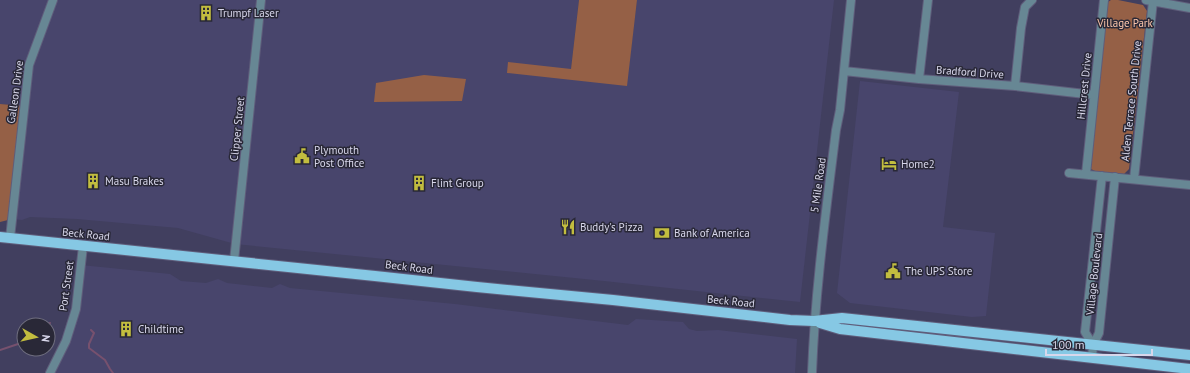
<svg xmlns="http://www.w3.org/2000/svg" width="1190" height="373" font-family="'PT Sans',sans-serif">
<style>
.built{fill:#48456c}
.green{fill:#956046}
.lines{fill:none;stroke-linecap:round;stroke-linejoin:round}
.stream{stroke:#77516e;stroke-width:2}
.minor-casing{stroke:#5f5d7b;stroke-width:10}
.major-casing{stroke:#5f5d7b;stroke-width:12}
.minor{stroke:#678794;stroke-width:8}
.major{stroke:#86c8e4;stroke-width:10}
.labels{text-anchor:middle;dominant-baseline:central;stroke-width:3;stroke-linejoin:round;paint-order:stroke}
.poi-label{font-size:11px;fill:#d8d7eb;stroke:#292837;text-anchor:start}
.park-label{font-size:11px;fill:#fdc6ab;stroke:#292837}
.street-label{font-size:11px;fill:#d8d7eb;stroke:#292837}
</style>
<rect width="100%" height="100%" fill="#413f5f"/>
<path class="built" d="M0,0h579l-8,69 57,4 9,-73h197l-34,302 -196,-21 -369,-37 -57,-16 -101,-9 -47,-2 -8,3 -10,-1 11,-113 -23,-2z
M860,81l99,11 -16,135 52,6 -9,83 -14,1 -122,-14 -13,-10z
M81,265l89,9 11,7 25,2 12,-4 9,4 45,5 8,-4 10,4 165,16 173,21 8,-6 47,3 6,7 8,2 21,-1 79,9 -2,34h-745l16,-32z"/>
<path class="green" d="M579,0h58l-10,86 -120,-13 1,-11 63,7z
M1111,0h7l25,5 4,6 -18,158 -5,5 -29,-3 -4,-2 -2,-4 19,-163z
M424,75l42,4 -4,22 -88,1 2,-19z
M0,104l24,2 -12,113 -12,3z"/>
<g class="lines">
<path class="stream" d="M46,325l4,-2
M91,330l3,3 -5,11v4l16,12 5,9 3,4
M0,350l24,-8"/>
<g class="minor-casing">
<path id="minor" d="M1146,0l44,8
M844,71l75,8 96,7 79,9
M919,79l9,-79
M1015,86l6,-58 4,-21 7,-7
M1069,173l121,12
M1086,174l18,-174
M1134,179l19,-178
M10,238l19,-173 24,-65
M234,261l27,-261
M1093,345l-8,-13 17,-156
M1092,358l1,-13 6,-12 16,-156
M50,373l16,-32 10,-32 7,-63
M812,373c3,-82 14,-162 24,-243l4,-20 11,-110"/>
</g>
<g class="major-casing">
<path id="major" d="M0,237l375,39 102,11 136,13 177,20 24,1 28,-3 348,37
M820,323l20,6 350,40"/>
</g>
<use href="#minor" class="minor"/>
<use href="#major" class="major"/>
</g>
<defs>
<g id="building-bare" transform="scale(1.2)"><path d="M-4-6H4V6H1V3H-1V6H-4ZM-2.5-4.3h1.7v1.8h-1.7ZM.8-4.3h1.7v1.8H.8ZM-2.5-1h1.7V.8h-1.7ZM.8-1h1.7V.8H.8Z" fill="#c2bd3f" stroke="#292837" stroke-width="2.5" paint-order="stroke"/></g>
<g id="civic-bare" transform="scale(1.2)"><path d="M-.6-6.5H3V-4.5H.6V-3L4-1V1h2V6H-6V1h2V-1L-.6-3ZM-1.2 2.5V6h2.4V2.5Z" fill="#c2bd3f" stroke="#292837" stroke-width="2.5" paint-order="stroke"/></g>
<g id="hotel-bare" transform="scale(1.2)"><path d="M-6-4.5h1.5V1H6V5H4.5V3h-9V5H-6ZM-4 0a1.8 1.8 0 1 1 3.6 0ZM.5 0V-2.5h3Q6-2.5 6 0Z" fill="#c2bd3f" stroke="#292837" stroke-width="2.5" paint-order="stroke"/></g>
<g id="restaurant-bare" transform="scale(1.2)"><path d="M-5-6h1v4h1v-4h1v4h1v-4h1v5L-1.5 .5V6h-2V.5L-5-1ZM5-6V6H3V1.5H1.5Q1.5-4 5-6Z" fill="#c2bd3f" stroke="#292837" stroke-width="2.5" paint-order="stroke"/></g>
<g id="bank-bare" transform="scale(1.2)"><path d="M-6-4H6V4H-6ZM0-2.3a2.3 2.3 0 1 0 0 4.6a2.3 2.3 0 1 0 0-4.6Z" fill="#c2bd3f" stroke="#292837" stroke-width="2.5" paint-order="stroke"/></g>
</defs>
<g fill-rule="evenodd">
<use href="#building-bare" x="206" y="13"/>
<use href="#civic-bare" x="302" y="156"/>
<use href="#hotel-bare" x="889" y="164"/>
<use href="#building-bare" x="93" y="181"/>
<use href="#building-bare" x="419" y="183"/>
<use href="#restaurant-bare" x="568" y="227"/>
<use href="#bank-bare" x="662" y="233"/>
<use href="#civic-bare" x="893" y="271"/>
<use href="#building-bare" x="126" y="329"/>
</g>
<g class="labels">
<g class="poi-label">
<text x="218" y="13">Trumpf Laser</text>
<text x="314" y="150">Plymouth<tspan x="314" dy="13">Post Office</tspan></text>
<text x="901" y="164">Home2</text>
<text x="105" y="181">Masu Brakes</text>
<text x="431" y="183">Flint Group</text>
<text x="580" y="227">Buddy's Pizza</text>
<text x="674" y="233">Bank of America</text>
<text x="905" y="271">The UPS Store</text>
<text x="138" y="329">Childtime</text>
</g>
<g class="park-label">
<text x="1125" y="23">Village Park</text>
</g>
<g class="street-label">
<text transform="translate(970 72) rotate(4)">Bradford Drive</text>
<text transform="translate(1084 86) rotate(-84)">Hillcrest Drive</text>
<text transform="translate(15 92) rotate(-82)">Galleon Drive</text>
<text transform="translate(1131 101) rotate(-84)">Alden Terrace South Drive</text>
<text transform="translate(237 129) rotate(-84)">Clipper Street</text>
<text transform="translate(818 185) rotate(-82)">5 Mile Road</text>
<text transform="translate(86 234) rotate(6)">Beck Road</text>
<text transform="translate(409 267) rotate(7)">Beck Road</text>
<text transform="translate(1094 274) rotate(-84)">Village Boulevard</text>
<text transform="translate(66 286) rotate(-82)">Port Street</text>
<text transform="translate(731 301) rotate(6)">Beck Road</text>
</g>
</g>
<g transform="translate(36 337) rotate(98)"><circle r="19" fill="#292837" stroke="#6f6e7f"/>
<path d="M0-3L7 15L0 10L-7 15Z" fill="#c2bd3f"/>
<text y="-6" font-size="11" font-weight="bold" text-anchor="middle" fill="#d8d7eb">N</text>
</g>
<path d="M1046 349v6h106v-6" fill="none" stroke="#d8d7eb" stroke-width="2"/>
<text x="1052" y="349" font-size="12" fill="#d8d7eb" stroke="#292837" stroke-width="3" paint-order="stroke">100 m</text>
</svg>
